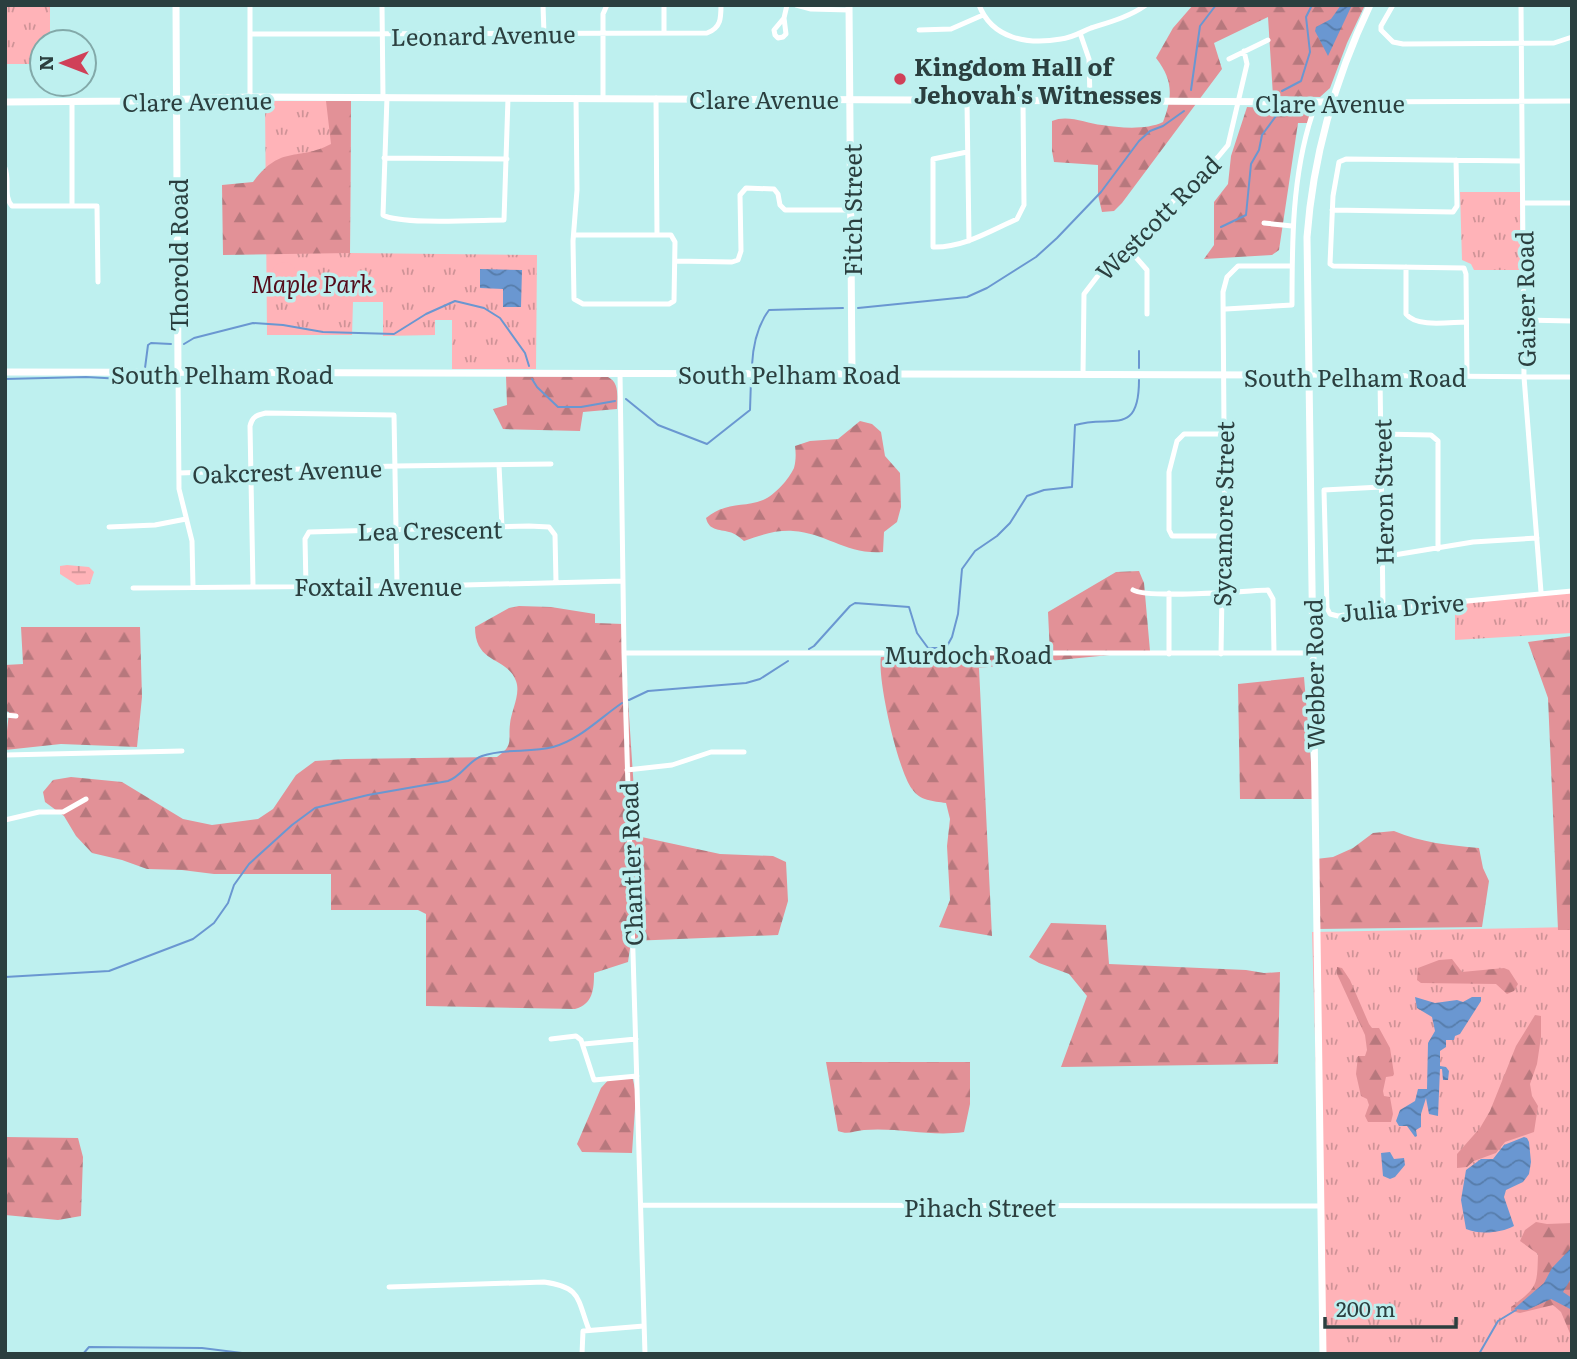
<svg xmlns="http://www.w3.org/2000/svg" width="1577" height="1359" font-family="Literata,serif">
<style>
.grass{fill:url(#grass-tufts)}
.forest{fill:url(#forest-firs)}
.wetland{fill:url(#wetland-marsh)}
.pitch{fill:#ffb3b8}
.water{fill:url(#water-waves)}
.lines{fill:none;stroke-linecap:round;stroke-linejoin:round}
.stream{stroke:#6a97d1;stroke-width:2}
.street{stroke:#fff;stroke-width:5}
.secondary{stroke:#fff;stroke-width:7}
.poi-dot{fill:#d04058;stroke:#bef0ef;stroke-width:2.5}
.labels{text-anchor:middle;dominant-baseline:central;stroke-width:7;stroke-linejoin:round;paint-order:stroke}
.street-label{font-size:24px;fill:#2b3f3f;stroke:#bef0ef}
.poi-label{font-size:24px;font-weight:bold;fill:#2b3f3f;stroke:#bef0ef;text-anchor:start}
.park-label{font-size:24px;font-style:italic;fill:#550c1b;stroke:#bef0ef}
</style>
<defs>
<pattern id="grass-tufts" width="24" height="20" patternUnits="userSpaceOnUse" patternTransform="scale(1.75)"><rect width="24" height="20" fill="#ffb3b8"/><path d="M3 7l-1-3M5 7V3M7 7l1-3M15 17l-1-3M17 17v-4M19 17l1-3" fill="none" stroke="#cf9397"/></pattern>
<pattern id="forest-firs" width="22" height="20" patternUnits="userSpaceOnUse" patternTransform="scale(1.75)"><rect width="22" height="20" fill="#e29197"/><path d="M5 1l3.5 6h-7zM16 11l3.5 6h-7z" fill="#b7787d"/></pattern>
<pattern id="wetland-marsh" width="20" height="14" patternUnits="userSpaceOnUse" patternTransform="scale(1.75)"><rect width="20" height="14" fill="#ffb3b8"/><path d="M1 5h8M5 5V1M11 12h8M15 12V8" fill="none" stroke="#cf9397"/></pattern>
<pattern id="water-waves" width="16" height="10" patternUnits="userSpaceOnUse" patternTransform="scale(1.75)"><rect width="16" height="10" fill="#6a97d1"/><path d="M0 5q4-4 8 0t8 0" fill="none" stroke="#577dab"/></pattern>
</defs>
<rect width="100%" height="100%" fill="#bef0ef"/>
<path class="grass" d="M5,5h45v37h-8v22h-37z
M265,101h86l-1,152 187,2 -1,114h-84v-49h-17v15l-52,1v-34h-30l-1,33h-85z
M1460,192h60v78h-46l-3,-6 -9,-4z
M1572,591v42l-117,7v-38z
M1572,927v427h-248l-12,-422z"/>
<path class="forest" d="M1193,5h172l-18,38 -17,45 -10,9 -47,-1 -5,-79 -54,26 8,26 -100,134 -8,8 -12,1 -4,-17v-30l-44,-3 -2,-11v-30c15,-7 34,2 50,4 18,3 45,5 61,-3 10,-26 10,-42 -7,-64l17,-30z
M326,101h25l-1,152 -127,2 -1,-70 31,-3c29,-38 43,-20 78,-38z
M1247,107l65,4 -3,12h-11l-19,127 -7,5 -68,4 10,-14v-43l14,-18 3,-28z
M506,376l102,1c12,6 9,20 9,32l-34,3 -3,19 -77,-2 -10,-20 14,-4z
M860,421l12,3 9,8 4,24 15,17 1,34 -4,15 -13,10 -1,20c-36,3 -57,-19 -90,-21 -17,-1 -33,4 -49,10 -4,-3 -9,-8 -15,-9 -10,-3 -20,-1 -23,-14 21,-17 37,-10 57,-18 12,-5 26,-21 31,-32 2,-7 2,-15 1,-22l15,-5 28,-2z
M1139,571l5,12 6,68 -171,17 13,268 -53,-9 11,-27 -3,-54 3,-27 -4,-16c-13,-2 -26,-2 -34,-14 -14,-18 -35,-110 -31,-132l169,-3 -2,-42 68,-40z
M519,606l32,1 44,7v9l28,1 14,212 83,18 53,2 13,6 2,39 -10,34 -147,6 -3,21 -34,11c0,16 -1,31 -19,36l-149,-3v-92l-8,-4h-87v-36h-117l-32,-4 -35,-1 -25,-9 -30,-7 -16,-17 -12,-20 -19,-14 -2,-10 10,-12 18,-3 51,5 61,37 29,6 46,-6 15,-10 23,-34 19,-14 30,-2 152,-2c17,-12 11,-16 13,-33 1,-13 11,-30 6,-43 -9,-25 -41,-16 -41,-54l34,-19z
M21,627h119l2,70 -5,50 -76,-3 -56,6 4,-38 -4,-1v-46l18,-1z
M1572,636v294h-14l-10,-232 -20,-56z
M1304,677l10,122h-74l-2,-115z
M1394,831c28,12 55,14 85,17l4,20 6,13 -7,46 -165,2 -1,-70 17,-2 20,-9 20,-15z
M1051,923l55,2 3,39 137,6 18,3 16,-1 -2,92 -217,3 26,-71 -18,-22 -30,-11 -10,-6z
M1452,959l10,13 42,-4 5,2 9,14 -4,7 -7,3 -11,-10 -75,-1 -4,-3 1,-12 21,-8z
M1337,967l5,1 8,12 19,44 3,4h7l11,20 4,26 -1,2 -7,1 -3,14 1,5 6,1 3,17 -2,8h-23l-3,-6 4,-11 -2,-6 -6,-3 -5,-22 2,-18h7l2,-6 -2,-15 -28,-61z
M1535,1015l6,1v21l-4,27 -7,20 2,12 6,10 -4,26 -29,10 -9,11 -22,8 -7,6 -10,1v-14l23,-26 10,-17 26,-65z
M826,1062h144v42l-6,28c-34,5 -66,-5 -100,-2 -10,1 -16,5 -26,1z
M632,1075l4,19 -4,59 -50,-1 -5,-8 24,-56 10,-11z
M5,1137l73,1 5,19 -2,59 -23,4 -53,-5z
M1536,1222l11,2 25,-1v115l-11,-26 -8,-7 -33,8 -9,-2v-4c27,-20 26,-21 27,-53l-18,-13 5,-11z"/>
<path class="wetland" d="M67,565l22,2 5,5 -4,12 -13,1 -17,-11v-8z"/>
<path class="pitch" d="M272 274a12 12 0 1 1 24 0a12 12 0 1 1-24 0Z"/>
<path class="water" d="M1341,5h11l-24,51 -13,-25 1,-4 15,-8z
M480,269l42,1 -1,37h-18v-18l-23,-1z
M1415,997l20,6 22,-3 6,2 9,-5h9v4l-21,33 -5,2 -1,4h-8v7l-6,4v15l6,1 3,4 -1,9h-5l-1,-11h-2l-2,47 -9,-2 -3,-16 -5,16v13l-5,3 1,6 -2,1 -8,-11h-8l-3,-5 4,-11 15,-9 3,-12h9l1,-46 7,-12 -3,-14 -15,-9z
M1524,1137l3,1 2,4 2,20 -2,12 -6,8 -17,8 -2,7 10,29c-13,7 -34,9 -48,3l-5,-29 5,-30 15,-11h12l11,-14z
M1390,1152l4,7 10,-1 1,7 -10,12 -5,2 -7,-3 -2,-23z
M1572,1247v30l-9,15 9,6v12l-21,-11 -24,11 -13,-1 30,-26 8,-15z"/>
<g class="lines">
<path class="stream" d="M1191,90l9,-64 16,-21
M1282,91l19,-10 9,-29 -4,-35 6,-12
M1221,227l25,-12 5,-51 8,-14 3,-15 17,-23
M858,308l109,-11 20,-9 49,-31 21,-19 44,-46 38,-51 11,-10 13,-5 21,-15
M184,344l10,-6 59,-15 30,2 40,7 71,2 32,-20 29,-13 29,7 16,10 25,35 4,13
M1139,351v17
M752,365c1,-19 5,-39 17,-55l74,-2
M145,368l3,-23 3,-2 20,1
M5,379l81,-2 55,3 3,-2
M532,379l5,8 21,20h23l34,-6
M626,399l32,26 49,19 43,-34 1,-30
M809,649l5,-3 36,-40 5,-3 54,4 8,26 11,15h18l6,-11 6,-23 4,-45 13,-18 22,-15 13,-13 17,-27 17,-6 28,-3 3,-62c36,-11 64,13 64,-45
M629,700l19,-9 98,-8 14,-4 28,-18
M5,977l104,-6 84,-32 21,-16 14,-20 6,-18 15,-21 43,-39 23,-17 53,-13 80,-14c14,-5 20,-20 34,-25 22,-8 49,-3 71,-9 26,-7 47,-29 69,-44
M83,1354l6,-7 113,1 48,6
M1479,1354l19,-33 18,-11"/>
<path class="street" d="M250,5v92
M382,5l1,92
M543,5l1,29
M796,5l15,4 38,1
M979,5c13,34 49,40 82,34 11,-1 20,-7 30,-11 19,-6 38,-11 55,-23
M1393,5l-12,21v4l12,12 10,2 151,-1 18,-6
M1521,5l3,372 17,215
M784,18l-10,12 1,5 3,3 5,-1 3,-3 -2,-16 3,-13
M919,30l32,-1 32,-14
M664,33v-28
M1080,33l9,26 1,40
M250,34l457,-1c14,-5 14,-15 14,-28
M1229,59l39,-19
M387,97l-4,118c17,10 97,5 121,5l4,-122
M603,98v-84l4,-9
M656,98l1,136
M72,102v103
M967,102l2,139
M1332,102l240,-1
M967,152l-34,7v88c30,1 57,-16 84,-28l7,-14 -1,-104
M384,158l123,1
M5,168c5,13 -2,28 7,38h85l1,76
M1523,203h49
M1332,210l121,2 4,-6 -1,-46
M1264,223l28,3
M574,235h97l4,7 -1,59 -5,3h-86l-9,-5 -1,-58 4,-51 -1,-92
M1127,247l20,23v44
M675,261l57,1 6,-2 3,-9 -1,-56 6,-7 28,1 4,5 2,11 5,5h66
M1406,267v47c11,14 44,8 60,8
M1226,309l66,-4c0,-63 0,-129 20,-190
M1524,320l48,1
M178,373l1,116 13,52 1,46
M620,373l4,280 21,701
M1083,374l1,-80 16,-21 118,-116 10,-12 19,-81 -3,-13
M1308,375l264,2
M1380,376l3,233
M1467,376l-1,-102 -2,-6 -131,-2 -3,-2 3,-68 6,-34 7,-3 176,2
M1224,434h-40l-7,7 -8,31v58l3,6h52
M1381,434l50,1 7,6v108
M499,465l3,62
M179,473l216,-7 156,-2
M1381,487l-57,3 3,118 3,6 8,2 45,-7 189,-18
M109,527l46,-2 31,-6
M1382,557l91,-15 64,-4
M253,585l-3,-159c2,-10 8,-11 16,-13l128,2 3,170
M306,586l-1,-47 4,-7 220,-6 20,1 6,8 1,47
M133,588l331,-3 159,-4
M1133,590c14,9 112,1 135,0l5,9 1,54
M624,653h689
M1169,654v-61
M1221,654l1,-62 3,-29 -2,-271 4,-15 11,-11h54
M5,715l11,1
M5,755l177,-4
M627,770l45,-5 39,-13h33
M5,820l34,-8h24l23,-13
M551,1039l25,-3 5,4 13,40 43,-4
M584,1044l52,-5
M641,1205l679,1
M389,1287l155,-5c37,5 33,16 45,48
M582,1354l1,-23 61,-5"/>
<path class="secondary" d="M176,5l2,368
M849,5l3,368
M5,102l128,-1 117,-4 1082,5
M5,372l1303,3
M1323,1354l-16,-1117c6,-81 28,-158 63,-232"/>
</g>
<circle class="poi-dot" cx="900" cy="79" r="7"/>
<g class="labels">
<g class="street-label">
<text transform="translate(483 34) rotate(-1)">Leonard Avenue</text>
<text x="764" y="98">Clare Avenue</text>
<text transform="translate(197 100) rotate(-1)">Clare Avenue</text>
<text x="1330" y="102">Clare Avenue</text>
<text transform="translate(851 210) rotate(-90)">Fitch Street</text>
<text transform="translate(1157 217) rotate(-45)">Westcott Road</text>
<text transform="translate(177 255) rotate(-90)">Thorold Road</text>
<text transform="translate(1524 299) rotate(-91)">Gaiser Road</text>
<text x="222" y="373">South Pelham Road</text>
<text x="789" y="373">South Pelham Road</text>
<text x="1355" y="376">South Pelham Road</text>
<text transform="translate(287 470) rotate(-2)">Oakcrest Avenue</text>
<text transform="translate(1382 492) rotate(-91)">Heron Street</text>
<text transform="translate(1222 514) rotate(-89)">Sycamore Street</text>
<text transform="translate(430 529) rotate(-1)">Lea Crescent</text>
<text x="378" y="585">Foxtail Avenue</text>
<text transform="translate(1402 606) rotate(-5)">Julia Drive</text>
<text x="968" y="653">Murdoch Road</text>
<text transform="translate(1313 674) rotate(-91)">Webber Road</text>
<text transform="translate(630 864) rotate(-92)">Chantler Road</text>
<text x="980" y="1206">Pihach Street</text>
</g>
<g class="poi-label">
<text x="914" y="65">Kingdom Hall of<tspan x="914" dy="28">Jehovah's Witnesses</tspan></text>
</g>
<g class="park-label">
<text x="312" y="282">Maple Park</text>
</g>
</g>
<rect width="1577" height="1359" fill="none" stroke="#2b3f3f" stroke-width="14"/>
<g transform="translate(63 63) rotate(270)"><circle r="33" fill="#bef0ef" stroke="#83a9a9" stroke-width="2"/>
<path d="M0-5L12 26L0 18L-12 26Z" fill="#d04058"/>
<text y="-10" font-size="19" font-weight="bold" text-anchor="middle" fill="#2b3f3f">N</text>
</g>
<path d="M1325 1317v10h131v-10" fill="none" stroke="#2b3f3f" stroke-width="3.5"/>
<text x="1336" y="1317" font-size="21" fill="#2b3f3f" stroke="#bef0ef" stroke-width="5" paint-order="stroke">200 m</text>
</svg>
